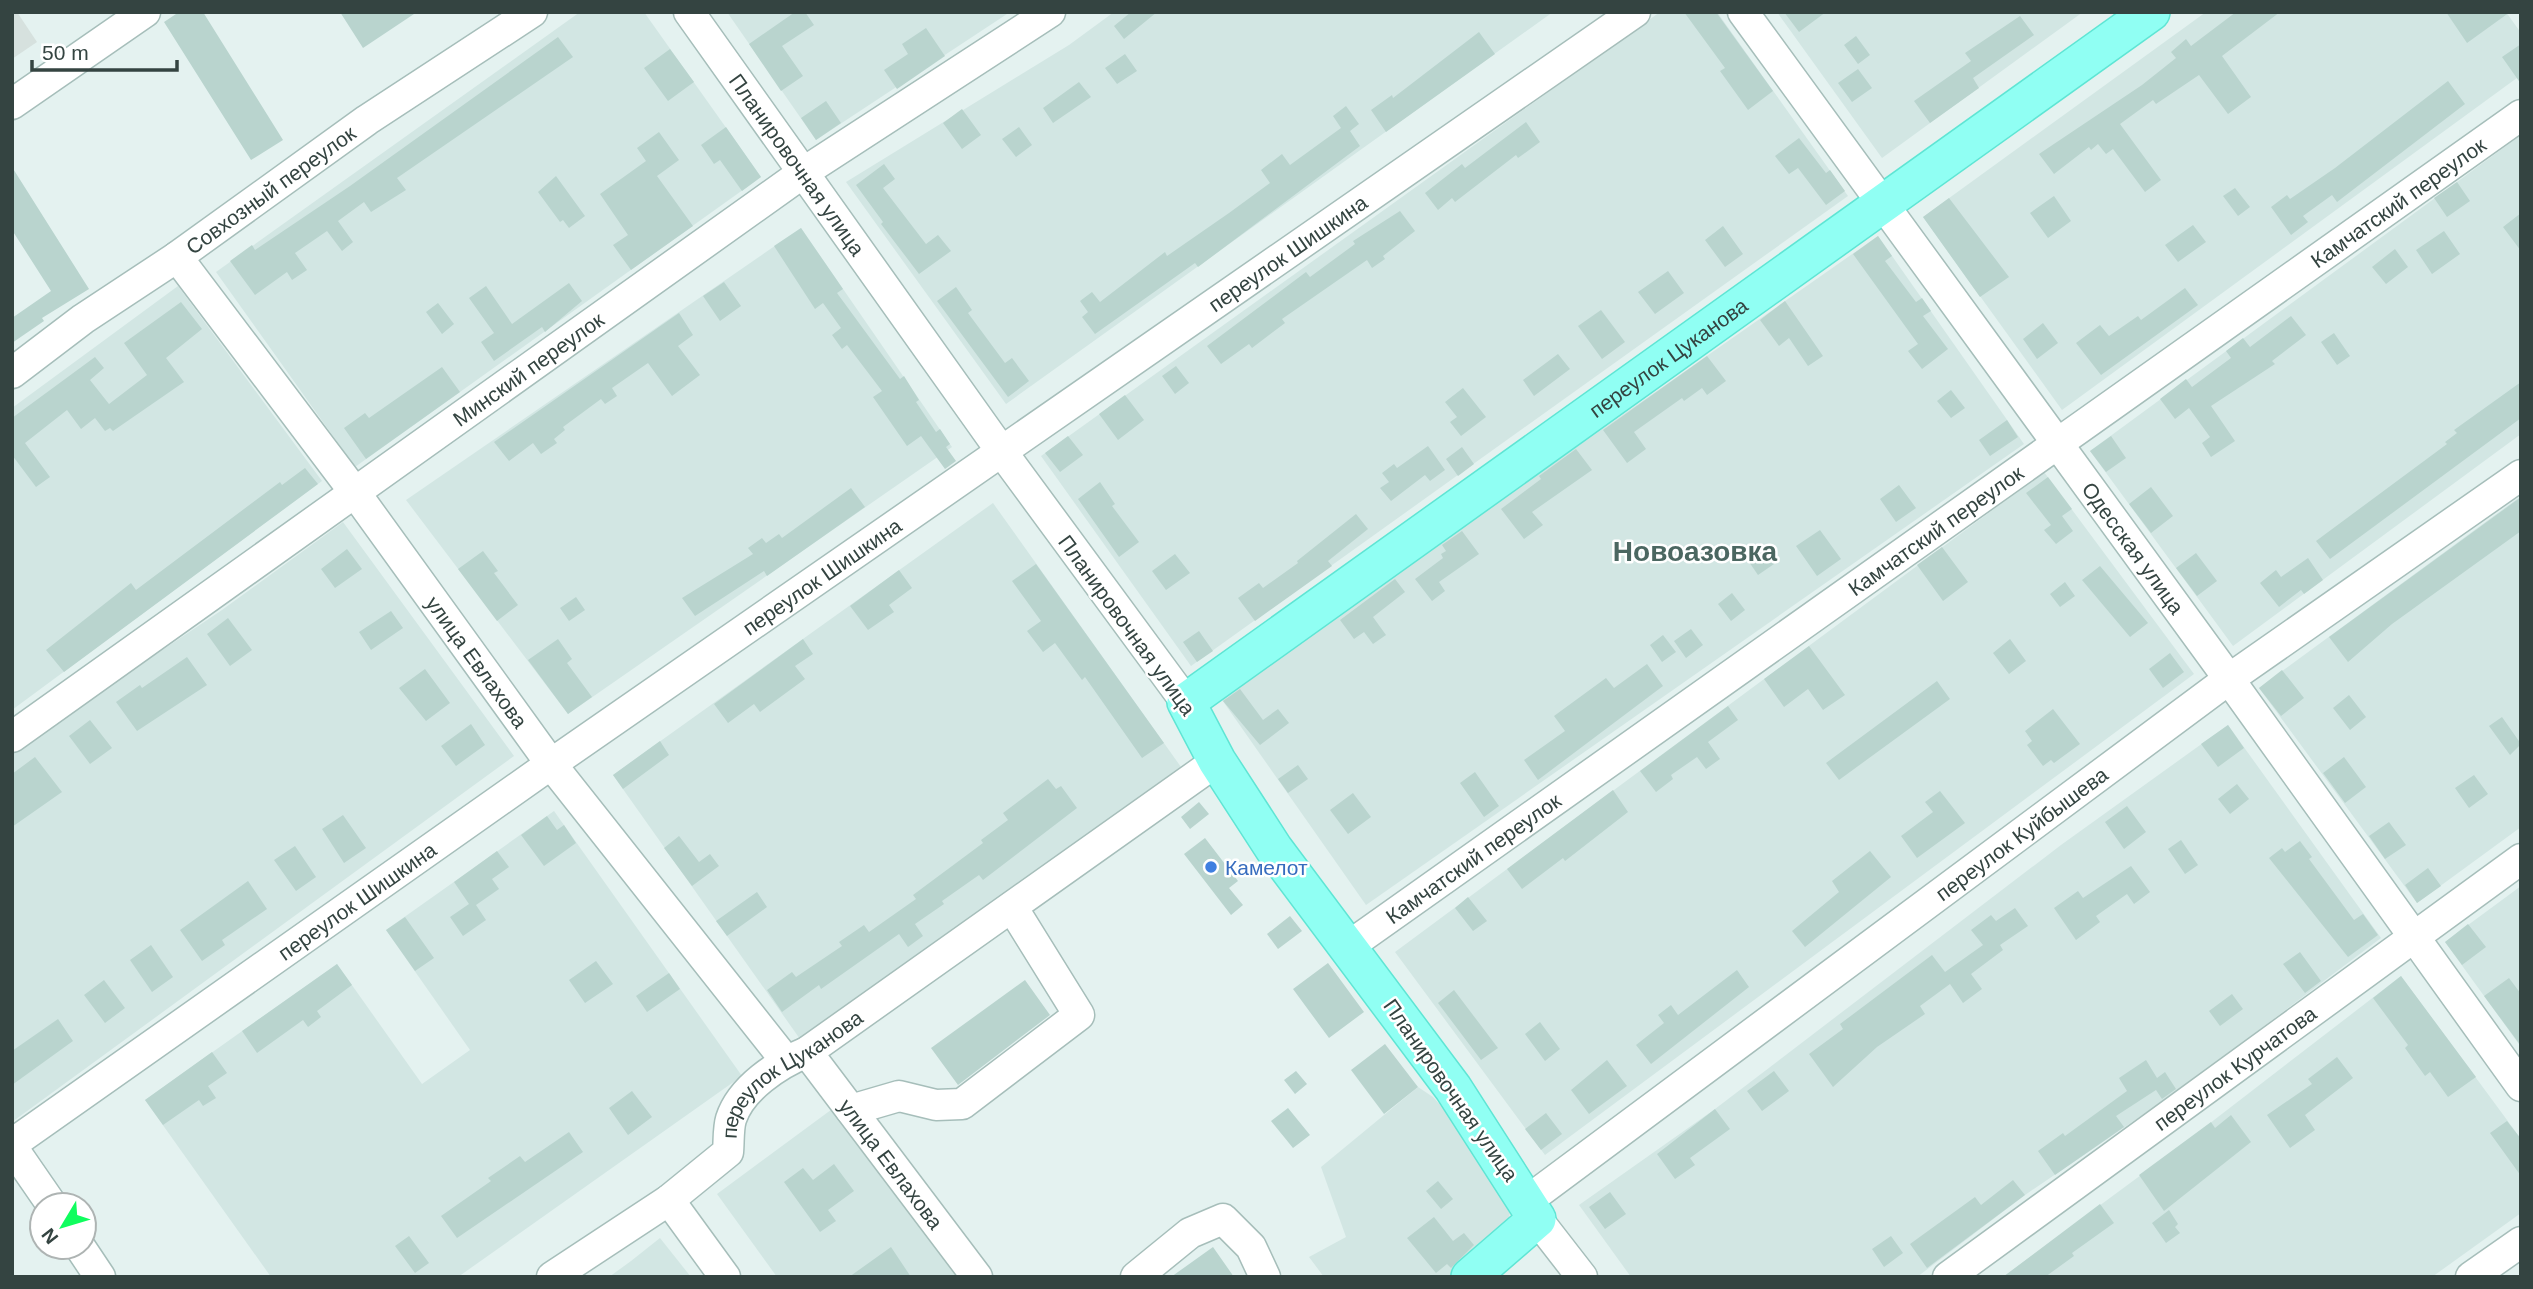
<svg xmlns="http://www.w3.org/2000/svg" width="2533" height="1289" font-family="Arial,sans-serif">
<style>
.residential{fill:#d2e6e3}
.industrial{fill:#d6e1de}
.building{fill:#b9d4ce}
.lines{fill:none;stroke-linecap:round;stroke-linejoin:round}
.minor-casing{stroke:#a6beba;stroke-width:33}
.major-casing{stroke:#5fe5d4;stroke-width:40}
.minor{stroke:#fff;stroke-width:30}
.major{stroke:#90fff3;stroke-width:37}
.shop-dot{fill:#3f7fe0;stroke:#fff;stroke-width:2.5}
.labels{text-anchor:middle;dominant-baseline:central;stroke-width:5;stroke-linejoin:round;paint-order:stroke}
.street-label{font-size:21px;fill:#344441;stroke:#fff}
.shop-label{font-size:21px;fill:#366cbe;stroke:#fff;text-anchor:start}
.district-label{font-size:28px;font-weight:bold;fill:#4b6761;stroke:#fff}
</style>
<rect width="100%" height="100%" fill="#e4f2f0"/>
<path class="residential" d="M580,12h64l117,165 -406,290 -139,-195z
M727,12h283l-194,128z
M1114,12h439l-547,392 -160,-222 223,-137z
M1660,12h57l131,184 -657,470 -150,-210z
M1777,12h306l-201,146z
M2206,12h300l15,21v42l-459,335 -139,-193z
M2521,135v299l-288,212 -143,-195z
M801,228l151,219 -384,267 -162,-214z
M1878,236l146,208 -658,461 -146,-208z
M178,286l144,195 -310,229v-302z
M2044,472l150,202 -649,481 -150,-203z
M2521,496v331l-104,76 -158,-215z
M993,503l188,264 -381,272 -187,-264z
M343,522l171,234 -502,366v-371l210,-141z
M2228,725l153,213 -199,150 -157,107 -108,82h-286l-52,-72 136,-96 346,-264z
M554,811l188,265 -284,201h-187l-126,-177 192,-136 85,120 48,-34 -84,-120z
M2521,886v161l-76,-105z
M2401,976l120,163v74l-89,64h-429l180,-133z
M1418,1087l15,10 35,39 39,55 3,22 -4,17 -51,47h-131l-15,-20 37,-20 -25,-70z
M839,1104l130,173h-192l-60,-83z
M660,1238l31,39h-82l22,-16z"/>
<path class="industrial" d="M12,12h5l20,30 -25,17z"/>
<path class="building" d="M179,12h24l80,128 -32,20 -87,-138z
M340,12h77l-54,36z
M795,12h10l9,13 -32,21 21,30 -22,15 -32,-47z
M1131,12h26l-33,27 -10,-13z
M1684,12h32l57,79 -25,19 -28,-39 5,-3z
M1784,12h42l-27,20z
M2236,12h44l-58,44 29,41 -23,17 -29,-39 -43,29 -3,-4 -33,24 41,56 -16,12 -32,-43 -7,5 -8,-10 -7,6 -2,-3 -35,27 -15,-20 103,-69 34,-27 -5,-6 15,-13 5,7z
M2446,12h64l-43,31z
M2020,16l14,19 -61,43 6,10 -49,35 -16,-22 57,-40 -6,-8z
M926,28l19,28 -48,33 -13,-19 24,-16 -6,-10z
M1479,32l16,22 -109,78 -15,-22 21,-15 1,3z
M1856,36l14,19 -12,9 -14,-19z
M558,37l15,20 -176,121 9,12 -35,22 -7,-10 -26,19 15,21 -11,9 -15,-20 -32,22 12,17 -15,10 -5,-8 -32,23 -25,-34 22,-16 3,5 95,-64z
M2521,44v40l-19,-27z
M670,49l24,33 -26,19 -24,-33z
M1125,54l12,17 -20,13 -12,-16z
M1858,69l14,19 -20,14 -14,-19z
M2448,81l17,23 -128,98 -5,-7 -29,21 5,6 -17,13 -20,-28 16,-12 3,4 45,-31z
M1079,82l12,15 -38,26 -10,-15z
M826,101l15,22 -25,17 -15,-22z
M1346,106l13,18 -9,7 10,15 -162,121 -3,-4 -100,71 -13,-17 6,-5 -8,-11 12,-9 8,10 65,-50 2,4 62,-43 41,-30 -9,-13 21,-16 8,11 51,-37 -8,-12z
M962,109l19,26 -19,14 -19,-26z
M1526,122l14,20 -22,16 -2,-3 -61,47 -3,-4 -14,12 -13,-17 37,-29 3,4z
M726,127l35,50 -19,14 -22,-31 -6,4 -13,-19z
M1019,127l13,18 -16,12 -14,-18z
M659,132l20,28 -22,16 36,50 -62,44 -18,-25 15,-10 -28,-41 46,-33 -9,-13z
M1799,138l27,35 4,-3 15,21 -19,14 -28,-37 -9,6 -14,-18z
M884,164l11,15 -12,9 43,56 12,-9 13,16 -32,23 -38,-50 2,-2 -27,-37z
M12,167l77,122 -47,29 2,3 -32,22v-25l39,-27 -39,-61z
M556,176l29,40 -16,12 -6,-8 -3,2 -22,-30z
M2457,182l13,19 -23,16 -13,-19z
M2235,188l15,19 -12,9 -15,-20z
M2054,196l17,25 -23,17 -18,-25z
M1949,198l60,79 -29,20 -57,-80z
M1400,211l15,20 -32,25 2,3 -13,9 -5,-8 -85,59 3,4 -33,25 -3,-4 -28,20 -14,-18 99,-74 4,5 45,-33 -2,-3z
M2521,213v38l-18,-24z
M2193,225l13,17 -28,20 -13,-17z
M1723,226l20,28 -18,13 -20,-27z
M801,228l42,61 -6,4 63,86 4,-3 15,24 -3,2 20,30 4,-3 10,15 -4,3 10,14 -11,8 -24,-33 -14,10 -34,-49 9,-6 -35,-46 -5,4 -10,-14 9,-7 -18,-25 -8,6 -41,-63z
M2444,231l16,23 -28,20 -16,-24z
M1878,236l14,20 -7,5 31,41 6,-4 9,13 -8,5 25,33 -26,20 -14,-18 10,-7 -65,-90z
M2395,249l13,18 -22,17 -14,-17z
M1668,271l16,22 -29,21 -17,-22z
M724,282l17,24 -21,15 -17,-25z
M569,283l13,18 -37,31 -3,-5 -48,34 -13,-19 13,-9 -25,-35 17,-12 26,38z
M956,287l16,23 -4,3 37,50 7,-5 17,23 -21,16 -71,-96z
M2185,288l13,17 -97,70 -25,-32 24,-18 9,11 29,-20 3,4z
M1785,301l38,55 -15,10 -19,-28 -10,8 -19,-26z
M181,302l21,27 -36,29 18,24 -71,49 -3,-3 -5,3 -10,-13 -14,11 -14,-19 -42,33 25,34 -14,10 -24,-32v-37l83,-61 9,11 -14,12 19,24 38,-29 -23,-32z
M438,303l16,21 -12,10 -16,-22z
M1601,310l24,32 -23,17 -24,-33z
M679,313l14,22 -15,11 22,29 -28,21 -24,-33 -36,25 5,8 -12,8 -4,-5 -38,28 2,3 -11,9 3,4 -16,11 -8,-11 -24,18 -15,-19z
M2291,316l15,19 -34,26 3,3 -64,42 24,35 -24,16 -9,-14 8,-6 -21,-29 -14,11 -15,-20 26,-20 6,8 39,-29 -5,-7 17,-13 7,9z
M2043,323l15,20 -21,16 -14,-20z
M2334,333l16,23 -13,9 -16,-23z
M1558,354l12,15 -36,27 -11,-16z
M1707,356l19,25 -19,14 -5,-7 -18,13 -2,-3 -48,34 12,17 -19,14 -24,-33z
M1176,366l13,17 -14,11 -13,-18z
M442,367l18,25 -94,67 -22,-31 21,-15 4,5z
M2521,382v36l-191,141 -14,-18 131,-97 -2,-2 12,-9 -3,-3z
M1463,388l23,29 -25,19 -11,-14 7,-5 -12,-15z
M1951,390l14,18 -14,10 -14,-17z
M1125,395l19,25 -26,20 -19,-26z
M2007,420l11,17 -28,19 -11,-16z
M1068,436l15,19 -23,17 -15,-19z
M2111,436l15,22 -20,14 -16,-21z
M1428,446l17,24 -15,11 -5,-6 -34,26 -11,-13 9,-6 -7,-9 12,-9 3,4z
M1462,447l12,17 -16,12 -12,-17z
M1576,449l16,21 -60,42 11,13 -19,14 -23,-30 40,-30 -2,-3z
M305,468l13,16 -254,188 -18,-22 85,-67 5,7 144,-108 2,3z
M2048,477l24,32 -10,7 11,15 -17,13 -12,-14 7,-5 -25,-32z
M1100,482l15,22 -3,2 27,36 -20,15 -41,-58z
M1899,485l17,23 -20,14 -16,-23z
M2151,487l22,29 -22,17 -22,-29z
M851,488l14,19 -98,69 -3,-5 -69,45 -13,-18 71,-44 -5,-6 14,-10 4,5 13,-9 3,4z
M2521,497v34l-129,93 -44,38 -19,-25z
M1356,514l12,15 -40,32 4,5 -77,55 -17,-23 21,-15 4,5 35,-25 -1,-2z
M1820,530l21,29 -24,17 -21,-30z
M1462,531l17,23 -40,28 6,9 -13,10 -17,-22 28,-21 -2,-4 5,-3 -4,-6z
M1942,547l26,35 -25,19 -26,-36z
M1763,548l11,16 -16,11 -11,-16z
M347,549l15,20 -27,19 -14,-19z
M483,551l15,20 -4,2 24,32 -21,16 -39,-52z
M2196,553l21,28 -20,15 -21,-28z
M1175,554l15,19 -24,17 -14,-19z
M2308,558l15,22 -19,14 -3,-4 -22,17 -19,-24 16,-13 5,7z
M1036,564l128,179 -22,15 -57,-81 -3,3 -27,-37 -12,9 -16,-21 14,-10 -29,-40z
M2100,566l48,57 -18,14 -48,-57z
M899,570l13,18 -23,17 5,7 -26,18 -18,-24z
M1395,579l10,13 -32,25 13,18 -13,9 -9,-12 -10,7 -14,-19z
M2065,582l10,14 -15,11 -10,-13z
M1732,593l13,17 -14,11 -13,-17z
M576,597l9,13 -16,11 -9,-13z
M391,611l12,17 -32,22 -12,-18z
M228,618l24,32 -22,16 -23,-32z
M1691,629l12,16 -17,13 -12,-17z
M1199,631l14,20 -16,11 -14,-20z
M1663,635l13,17 -14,10 -12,-17z
M558,639l14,20 -5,4 25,34 -24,17 -40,-54z
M803,639l10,15 -18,12 10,13 -45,33 -6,-8 -26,19 -14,-19z
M2010,639l16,22 -17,13 -16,-21z
M1809,646l36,49 -22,15 -15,-21 -24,18 -20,-28z
M2170,653l14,19 -21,16 -14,-19z
M187,657l20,28 -70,46 -21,-29 24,-17 2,3z
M1647,664l16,22 -125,94 -14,-20 41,-29 -11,-15 52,-38 8,10z
M425,669l25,34 -24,18 -27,-33z
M2282,670l22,28 -23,18 -22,-28z
M1937,681l13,18 -111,81 -13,-17z
M1240,689l23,31 15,-11 11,14 -29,22 -37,-44z
M2349,695l17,22 -16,13 -17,-22z
M1728,706l10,14 -30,22 12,17 -14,10 -9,-12 -26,18 2,4 -17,13 -16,-21z
M2053,709l27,35 -26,19 -3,-3 -8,6 -16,-21 5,-4 -7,-10z
M2502,717l19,27 -11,11 -21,-29z
M90,720l22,28 -22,16 -21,-28z
M471,724l14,21 -29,21 -15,-20z
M2228,725l16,23 -26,19 -17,-23z
M660,741l9,14 -46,34 -10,-14z
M35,757l27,35 -50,35v-53z
M2344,757l22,30 -21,16 -22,-30z
M1298,765l10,14 -20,14 -10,-14z
M1475,772l24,34 -15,11 -24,-34z
M2474,775l14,19 -19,14 -14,-20z
M1048,779l8,10 5,-3 16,22 -94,72 -4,-5 -37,26 2,3 -29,20 8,12 -15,11 -9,-13 -78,55 -2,-4 -37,27 -15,-22 25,-18 4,5 46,-31 -3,-4 25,-17 5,7 47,-33 -3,-4 70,-52 -2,-3 27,-20 -5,-7z
M2237,784l12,15 -19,15 -12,-15z
M1613,790l15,22 -63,49 -2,-3 -41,31 -15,-20z
M1940,791l25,32 -48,35 -16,-22 32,-24 -8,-10z
M1353,793l18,24 -23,17 -18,-24z
M1199,802l10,12 -19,15 -9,-12z
M2127,806l19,26 -22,17 -19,-27z
M343,815l23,33 -22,15 -22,-34z
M547,816l10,14 7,-5 12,18 -32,23 -23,-31z
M2389,822l17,23 -21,14 -16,-23z
M679,836l20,26 11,-8 9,12 -27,20 -28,-38z
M1205,838l33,43 -9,7 14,17 -12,10 -47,-61z
M2181,840l17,25 -13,9 -17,-25z
M2300,841l12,16 -3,2 45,61 9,-6 15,21 -30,22 -79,-99 13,-10 3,4z
M295,846l21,31 -20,14 -22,-31z
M497,851l12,16 -17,12 7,10 -23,16 10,15 -23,16 -13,-19 19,-13 -15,-22z
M1870,851l21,26 -86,70 -13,-16 47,-39 -7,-11z
M2131,866l19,26 -16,12 -7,-10 -31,22 4,6 -24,18 -22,-32 24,-17 5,7z
M2428,868l13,18 -24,17 -12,-18z
M248,881l19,28 -45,31 3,5 -23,16 -22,-31z
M757,892l10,15 -40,29 -11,-15z
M1468,897l19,24 -14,10 -18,-23z
M2015,908l13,18 -28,19 3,5 -32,24 11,15 -19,14 -13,-19 -30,22 5,8 -48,33 -44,40 -24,-33 34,-25 -3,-5 92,-69 13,17 38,-27 -12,-15 20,-15 5,6z
M1290,916l12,15 -24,18 -11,-15z
M405,917l29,41 -19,13 -29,-41z
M2468,924l18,23 -24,18 -17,-23z
M151,945l22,32 -21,15 -22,-32z
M2300,952l21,29 -16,12 -22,-29z
M596,961l17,23 -28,19 -16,-23z
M1328,963l36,49 -35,26 -36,-49z
M337,964l15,21 -35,26 4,6 -13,10 -5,-7 -46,33 -15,-22z
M1737,970l12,17 -98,77 -15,-19 28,-22 -6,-8 13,-10 7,10z
M669,973l11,16 -33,23 -11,-16z
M2401,976l75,101 -28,20 -18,-25 -5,4 -20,-28 3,-3 -35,-47z
M2509,978l12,16v52l-37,-50z
M104,980l21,28 -20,15 -21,-28z
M1025,980l25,35 -92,70 -27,-37z
M1454,990l44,58 -17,12 -43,-57z
M2232,994l11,15 -23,17 -11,-15z
M58,1019l15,22 -61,44v-34z
M1540,1022l20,27 -15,12 -20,-27z
M1385,1044l33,43 -34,27 -33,-44z
M212,1052l15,21 -19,13 8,12 -13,8 -4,-6 -36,25 -18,-25z
M2337,1057l16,21 -48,37 10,15 -25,18 -23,-33 45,-31 -4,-5z
M1607,1060l20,26 -38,28 -18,-24z
M2146,1060l11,18 8,-6 11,17 -14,10 -6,-9 -40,26 8,11 -69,48 -17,-24 25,-18 2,3 62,-45 -8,-13z
M1296,1071l11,13 -12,10 -11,-14z
M1774,1071l15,20 -27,20 -15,-20z
M632,1091l20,26 -24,18 -19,-27z
M1288,1108l22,27 -17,13 -22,-27z
M1715,1109l15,20 -40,29 5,7 -20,14 -18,-25z
M1546,1113l16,21 -21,16 -16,-21z
M2231,1115l20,27 -87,69 -25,-36 72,-53 4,6z
M2507,1121l14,18v37l-31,-43z
M569,1132l14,20 -126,86 -16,-22 50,-35 -3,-3 32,-22 5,6z
M834,1164l20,27 -26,19 8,11 -16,11 -36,-50 19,-14 10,12z
M2013,1180l12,15 -98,73 -17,-24 65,-47 6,8z
M1438,1181l15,18 -12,10 -15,-18z
M1610,1192l16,22 -21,15 -16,-22z
M2100,1204l14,19 -42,30 2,3 -29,21h-42z
M2169,1210l9,14 -3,3 5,6 -14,10 -14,-20z
M1434,1217l19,24 11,-8 10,12 -23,23 -4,-4 -11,9 -29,-35z
M409,1236l20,27 -14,10 -20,-27z
M1891,1236l12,17 -19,14 -12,-18z
M891,1247l20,30h-62z
M1213,1247l21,30h-63z"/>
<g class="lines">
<g class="minor-casing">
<g id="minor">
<path id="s1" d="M689,12l313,440 184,250"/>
<path id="s2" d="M1743,12l486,667 292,407"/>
<path d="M12,104l133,-92"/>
<path id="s3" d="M177,257l179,237 195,270 235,297"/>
<path id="s4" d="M12,373l71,-54 94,-62 190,-137 165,-108"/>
<path id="s5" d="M12,737l792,-565 246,-160"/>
<path id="s6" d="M1349,946l1172,-831"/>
<path id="s7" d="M807,1052l170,225"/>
<path d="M851,1110l48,-14 37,9 26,-1 117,-89 -67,-108"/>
<path id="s8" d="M12,1144l539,-380 1084,-752"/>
<path d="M12,1147l40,58"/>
<path d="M669,1200l56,77"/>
<path id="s9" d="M1527,1201l702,-522 292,-204"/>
<path d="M1537,1219l45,58"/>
<path d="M80,1247l20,30"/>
<path id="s10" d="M552,1277l117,-77 59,-48c1,-10 0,-23 3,-33 10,-31 47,-55 76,-67l410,-291"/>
<path d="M1136,1277l54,-44 33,-14 28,28 14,30"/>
<path id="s11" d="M1948,1277l573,-418"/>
<path d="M2471,1277l50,-35"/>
</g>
</g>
<g class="major-casing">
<g id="major">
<path id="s12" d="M1470,1277l67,-58 -84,-131 -179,-239 -57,-88 -31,-59 965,-690"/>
</g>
</g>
<use href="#minor" class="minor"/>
<use href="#major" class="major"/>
</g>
<circle class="shop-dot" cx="1211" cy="867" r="7"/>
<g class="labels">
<g class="street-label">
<text stroke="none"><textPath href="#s1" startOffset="187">Планировочная улица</textPath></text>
<text stroke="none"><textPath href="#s4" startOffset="317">Совхозный переулок</textPath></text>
<text stroke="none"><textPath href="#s6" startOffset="1286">Камчатский переулок</textPath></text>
<text stroke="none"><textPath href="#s8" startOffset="1556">переулок Шишкина</textPath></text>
<text stroke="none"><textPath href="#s12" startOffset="1307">переулок Цуканова</textPath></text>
<text stroke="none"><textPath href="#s5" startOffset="634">Минский переулок</textPath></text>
<text stroke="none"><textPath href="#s6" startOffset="719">Камчатский переулок</textPath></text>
<text stroke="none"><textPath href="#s2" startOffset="663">Одесская улица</textPath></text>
<text stroke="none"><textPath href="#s8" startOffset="989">переулок Шишкина</textPath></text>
<text transform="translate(1127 625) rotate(54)">Планировочная улица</text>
<text stroke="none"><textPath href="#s3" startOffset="504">улица Евлахова</textPath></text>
<text stroke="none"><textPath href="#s9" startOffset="616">переулок Куйбышева</textPath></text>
<text stroke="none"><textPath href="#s6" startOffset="152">Камчатский переулок</textPath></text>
<text stroke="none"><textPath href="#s8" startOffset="422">переулок Шишкина</textPath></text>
<text stroke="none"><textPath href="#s11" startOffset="355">переулок Курчатова</textPath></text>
<text stroke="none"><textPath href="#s10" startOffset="324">переулок Цуканова</textPath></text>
<text transform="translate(1451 1090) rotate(55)">Планировочная улица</text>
<text stroke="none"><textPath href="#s7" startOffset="140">улица Евлахова</textPath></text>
</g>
<g class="shop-label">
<text x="1225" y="867">Камелот</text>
</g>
<g class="district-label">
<text x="1695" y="551">Новоазовка</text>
</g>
</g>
<rect width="2533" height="1289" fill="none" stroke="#344441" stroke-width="28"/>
<g transform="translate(63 1226) rotate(232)"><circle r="33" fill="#ffffff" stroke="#aeb4b3" stroke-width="2"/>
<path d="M0-5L12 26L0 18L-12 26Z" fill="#10fd5e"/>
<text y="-10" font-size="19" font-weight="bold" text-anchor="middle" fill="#344441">N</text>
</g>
<path d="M32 60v10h145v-10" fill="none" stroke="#344441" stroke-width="3.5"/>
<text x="42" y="60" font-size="21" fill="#344441" stroke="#ffffff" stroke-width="5" paint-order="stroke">50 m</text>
</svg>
